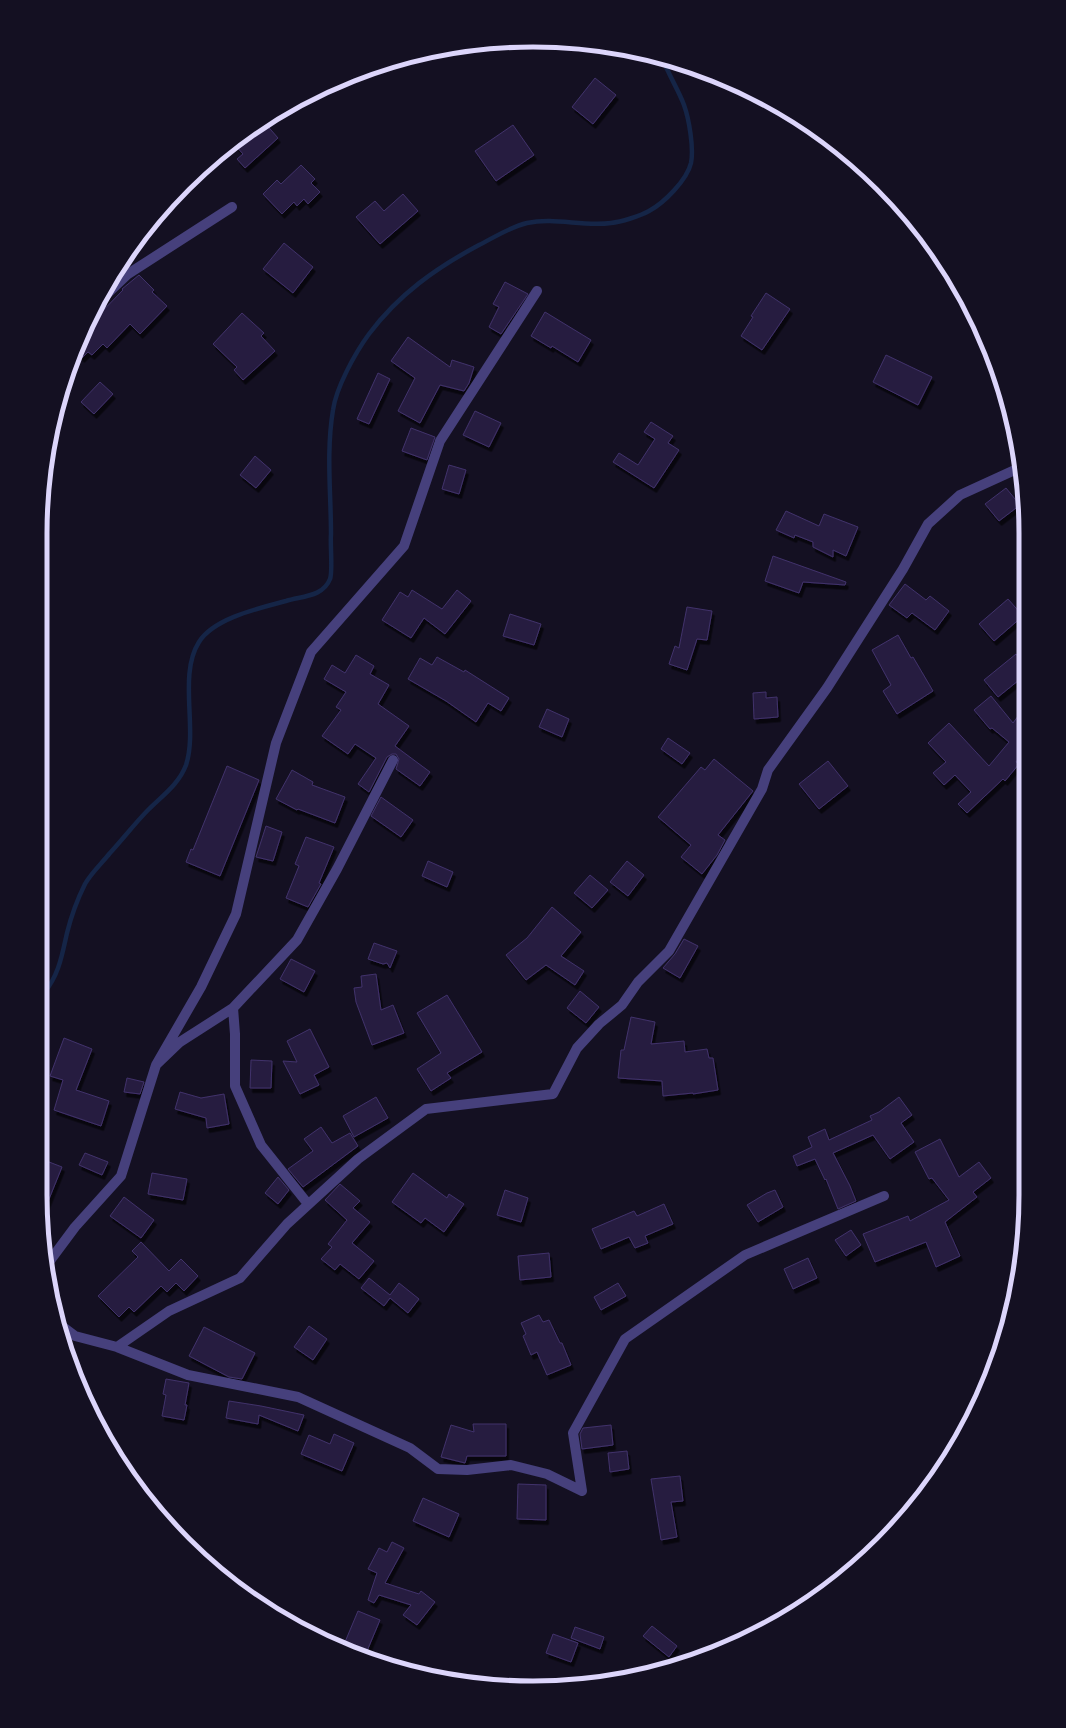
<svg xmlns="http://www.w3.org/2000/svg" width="1066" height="1728" font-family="'Roboto Condensed',sans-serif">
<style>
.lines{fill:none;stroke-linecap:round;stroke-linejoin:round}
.stream{stroke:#152547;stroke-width:4.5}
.building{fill:#271e41;stroke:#41326b;filter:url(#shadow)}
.minor{stroke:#46407c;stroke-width:10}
.rim{fill:none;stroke:#dcd5fb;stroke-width:5}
</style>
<defs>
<filter id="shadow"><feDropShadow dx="2.5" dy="4.5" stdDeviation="0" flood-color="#0009"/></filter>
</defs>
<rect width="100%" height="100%" fill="#141022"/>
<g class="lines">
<path class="stream" d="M44,993c15,-18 18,-38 23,-60 4,-16 11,-35 18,-49 6,-11 17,-21 25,-31 13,-14 25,-30 39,-44 13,-13 30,-25 37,-44 12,-36 -8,-90 13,-123 15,-24 61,-34 87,-41 16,-5 37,-4 44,-22 3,-7 0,-34 1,-45 0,-41 -5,-82 2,-124 3,-22 22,-57 36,-76 30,-40 67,-66 110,-89 16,-8 31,-18 48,-22 28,-6 56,4 84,0 10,-1 29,-7 38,-12 15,-8 38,-31 42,-48 3,-15 -2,-44 -7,-58 -6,-16 -16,-31 -22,-48"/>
</g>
<path class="building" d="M595,78l21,17 -23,29 -21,-17z
M264,122l14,16 -33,30 -8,-9 6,-5 -9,-10z
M513,125l21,30 -38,26 -21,-30z
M301,165l14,14 -4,4 9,9 -12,12 -4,-5 -7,7 -3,-4 -12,12 -19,-20 14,-14 4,4z
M403,194l15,17 -38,33 -24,-27 19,-16 9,10z
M284,243l29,24 -20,26 -30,-24z
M139,275l15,15 -2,2 15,14 -27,28 -10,-10 -23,24 -4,-4 -11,11 -4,-3 -6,6 -6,-7 1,-6 11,-19 35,-36 -1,-1z
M505,282l23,12 -27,40 -12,-7 10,-20 -6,-3z
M766,293l24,16 -28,41 -21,-14 12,-19 -2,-1z
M545,312l46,28 -13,22 -26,-16 -1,2 -20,-12z
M242,313l22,20 -3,3 14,15 -32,29 -9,-10 3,-3 -24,-23z
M408,337l42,30 2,-7 22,7 -5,16 -5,8 -24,-6 -20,38 -22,-12 17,-33 -24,-17z
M886,355l46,22 -14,28 -45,-23z
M378,373l12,6 -21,45 -12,-5z
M100,382l13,12 -19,20 -13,-12z
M475,411l26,12 -12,24 -26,-12z
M651,422l22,14 -5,7 11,7 -25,38 -41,-26 6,-9 19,12 17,-26 -11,-7z
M411,428l24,9 -8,23 -25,-9z
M255,456l16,14 -15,18 -16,-13z
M449,465l17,5 -7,24 -17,-5z
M1006,488l14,17 -21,16 -14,-17z
M786,511l33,15 5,-12 34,13 -12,29 -13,-6v7l-20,-10v-5l-18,-7 -1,3 -18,-8z
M773,556l73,26 -1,3 -42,-3 -4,11 -34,-12z
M905,584l21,16 4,-4 19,15 -14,19 -23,-17 -5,5 -18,-13z
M412,590l30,19 15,-19 14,11 -26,33 -21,-16 -13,20 -29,-18 18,-28 8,5z
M1008,599l15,17 -29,25 -15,-17z
M687,607l25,4 -5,29 -10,-1 -10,31 -18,-6 6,-18 4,2z
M510,614l31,10 -7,21 -31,-9z
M898,635l13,23 2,-1 20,34 -36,23 -14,-23 8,-6 -19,-35z
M1016,654l8,11v11l-26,21 -14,-17z
M356,655l18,11 -4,8 19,11 -11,19 31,22 -14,20 35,26 -10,14 -24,-17 3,-10 -3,-5h-4l-5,3 -18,35 -11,-8 18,-26 -21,-14 -7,10 -26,-18 19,-26 -5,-3 10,-15 -22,-13 8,-14 13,8z
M437,657l27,15 1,-2 44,28 -8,13 -13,-8 -12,19 -30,-21 -38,-22 12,-21 12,7z
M766,692v6l11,-1 1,20 -24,2 -1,-26z
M991,696l22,27 11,-15v44l-8,10 3,2 -14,17 -2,-2 -36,34 -9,-9 13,-12 -16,-17 -11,10 -11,-12 13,-11 -18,-19 21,-20 40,43 20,-24 -17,-14 -2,1 -16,-19z
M547,709l22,10 -7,18 -23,-10z
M668,738l22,15 -8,11 -21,-15z
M714,759l39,32 -35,44 7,5 -8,15 -15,19 -21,-17 10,-12 -33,-28 43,-50 4,3z
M828,761l20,25 -29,23 -20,-25z
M227,766l32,14 -39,96 -34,-14 5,-13 2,1z
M292,770l21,12 -1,3 33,12 -10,26 -37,-14 -1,1 -21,-11z
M381,797l32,23 -12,17 -30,-21z
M266,826l16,6 -9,29 -17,-4z
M306,837l28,10 -15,36 2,1 -13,23 -22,-9 13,-32 -4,-2z
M428,861l25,11 -6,15 -25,-11z
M627,861l17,14 -16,21 -18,-14z
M590,875l18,15 -16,18 -18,-15z
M552,907l29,25 -20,24 23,15 -9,14 -29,-20 -20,15 -20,-25 21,-17z
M684,939l14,7 -18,32 -17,-10 12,-14z
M374,943l23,8 -7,17 -3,-5 -4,1 -15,-5z
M291,959l24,12 -11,21 -24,-13z
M376,974l5,36 12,-5 11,28 -32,12 -16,-43 -2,-14 8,-1 -1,-11z
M580,991l19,16 -13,16 -19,-15z
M447,995l35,57 -35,21 4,5 -20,13 -14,-22 24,-16 -24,-40z
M631,1017l24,5 -4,22 33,-3 1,11 22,-3 2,9h4l5,32 -25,4v-1l-30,3 -1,-15 -44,-3 3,-28h3z
M310,1029l19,38 -15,8 5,10 -19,9 -17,-33 14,1 -10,-21z
M64,1038l28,11 -16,41 33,11 -8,25 -47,-16 9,-30 -13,-4z
M251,1060l21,1 -1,27h-21z
M127,1078l17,4 -4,12 -16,-2z
M180,1092l21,6 23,-4 5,30 -22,4 -1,-10 -31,-9z
M376,1097l12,21 -34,19 -11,-21z
M899,1097l13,18 -11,8 13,19 -24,17 -17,-24 -40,18 17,33 6,15 -18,8 -12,-30 -1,1 -10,-21 -18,7 -4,-10 19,-9 -4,-10 17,-8 4,11 43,-20 -2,-4 9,-4z
M321,1127l11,16 18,-10 8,13 -55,41 -15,-18 25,-18 -9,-12z
M940,1139l19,38 20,-15 12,16 -18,14 4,5 -32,25 15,34 -24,11 -10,-25 -51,20 -12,-28 45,-18 2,5 39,-21 -17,-22 -3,1 -14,-27z
M85,1153l23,9 -6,13 -23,-10z
M44,1160l18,7 -17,42h-1z
M152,1173l35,6 -4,21 -35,-6z
M413,1173l34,25 2,-4 15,10 -20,28 -19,-14 -4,5 -29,-21z
M278,1177l11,13 -11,14 -13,-11z
M340,1184l20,17 -7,7 17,14 -18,21 22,18 -15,18 -19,-15 -5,6 -14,-11 11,-12 -4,-3 19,-24 -22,-20z
M505,1190l23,8 -7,24 -24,-7z
M775,1190l8,17 -25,15 -11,-17 20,-12z
M124,1197l30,23 -13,18 -31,-22z
M664,1204l9,20 -28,12 3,7 -13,5 -6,-11 -28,12 -9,-20 42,-18 3,5z
M851,1230l10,15 -15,11 -11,-16z
M141,1242l28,29 12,-12 17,17 -14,15 -8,-8 -9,9 -6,-6 -27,26 -5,-5 -10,10 -21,-21 40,-39 -6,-6z
M549,1253l2,24 -31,3 -2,-24z
M808,1258l9,20 -24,11 -9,-20z
M369,1278l21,17 9,-12 20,16 -11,14 -18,-15 -6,8 -23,-18z
M618,1283l8,13 -25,14 -7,-13z
M539,1315l4,7 6,-2 11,23h2l9,22 -24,10 -10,-23 -6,3 -8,-19 3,-2 -5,-11z
M309,1326l18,13 -14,21 -19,-13z
M204,1327l51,26 -13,26 -13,-2 -40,-21z
M166,1379l23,4 -4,22h2l-3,15 -22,-4 4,-21 -3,-1z
M229,1401l32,5 43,9 -6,16 -39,-16 -1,9 -32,-6z
M473,1424h33v32h-39l-2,7 -24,-6 10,-32 23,7z
M611,1425l2,20 -31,4 -2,-15 3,-6z
M334,1434l20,9 -12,28 -41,-17 8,-19 21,9z
M627,1451l2,18 -19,3 -2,-19z
M680,1476l3,25 -12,1 6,35 -16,3 -10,-61z
M518,1484l28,1v35l-29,-1z
M423,1498l36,16 -10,23 -36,-16z
M392,1542l12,6 -19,35 34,11 2,-3 14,11 -18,23 -14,-10 8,-10 -32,-10 -5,8 -6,-3 9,-27 -9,-4 11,-21 8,4z
M358,1611l22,9 -13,31 -22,-9z
M652,1626l25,20 -8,11 -26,-21z
M575,1627l29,10 -4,12 -29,-11z
M553,1634l25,9 -7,19 -25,-9z"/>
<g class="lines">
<path class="minor" d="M107,294l21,-20 104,-67
M233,1008l2,26v52l26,59 47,59
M156,1065l45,-78 35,-73 40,-171 35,-91 93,-106 36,-105 97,-150
M46,1266l29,-39 46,-51 35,-111 24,-23 53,-34 64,-68 40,-71 56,-109
M59,1324l16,12 42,11 71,28 110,22 112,51 28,21 29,1 44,-5 36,9 35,17 -9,-58 52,-94 120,-84 139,-59
M117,1347l52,-36 71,-33 47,-54 71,-65 68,-50 127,-15 24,-46 22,-24 23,-19 16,-23 31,-31 93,-162 6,-19 59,-82 76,-119 25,-45 32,-29 59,-27"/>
</g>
<path d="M0 0H1066V1728H0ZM533 47H533A486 486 0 0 1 1019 533V1195A486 486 0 0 1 533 1681H533A486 486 0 0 1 47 1195V533A486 486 0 0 1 533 47Z" fill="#141022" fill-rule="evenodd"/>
<path class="rim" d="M533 47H533A486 486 0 0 1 1019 533V1195A486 486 0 0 1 533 1681H533A486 486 0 0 1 47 1195V533A486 486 0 0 1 533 47Z"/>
</svg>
